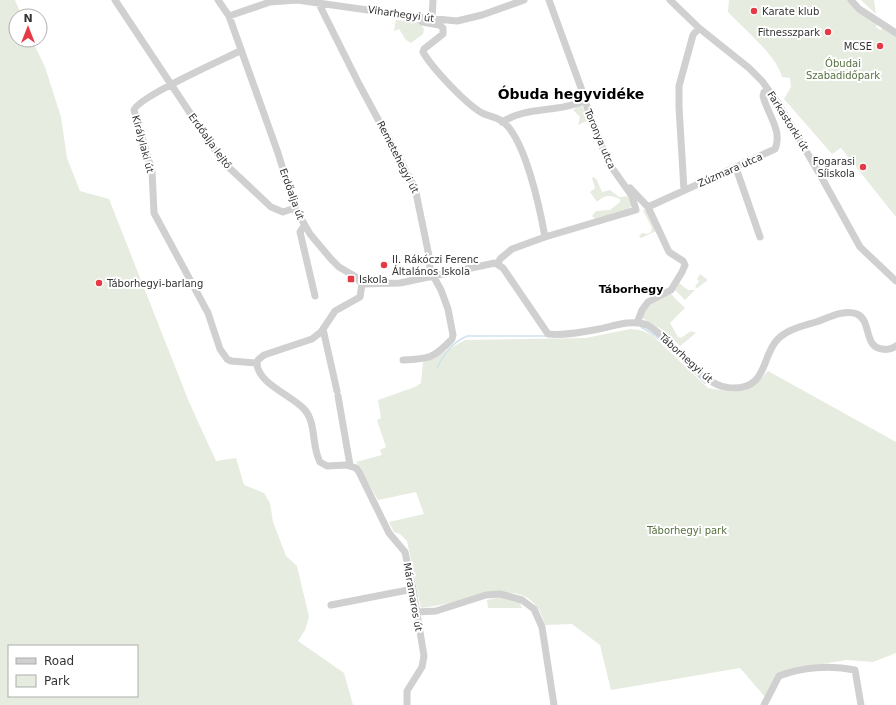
<svg xmlns="http://www.w3.org/2000/svg" width="896" height="705" font-family="'DejaVu Sans',sans-serif">
<style>
.green{fill:#e6ecdf;fill-rule:evenodd}
.lines{fill:none;stroke-linecap:round;stroke-linejoin:round}
.stream{stroke:#cfe2ee;stroke-width:1.5}
.minor{stroke:#d0d0d0;stroke-width:7}
.poi-dot{fill:#e63946;stroke:#fff;stroke-width:1.5}
.labels{text-anchor:middle;dominant-baseline:central;stroke-width:4;stroke-linejoin:round;paint-order:stroke}
.poi-label{font-size:10px;fill:#333;stroke:#fff;text-anchor:start}
.street-label{font-size:10px;fill:#333;stroke:#fff}
.park-label{font-size:10px;fill:#56703f;stroke:#fff}
.neighbourhood-label{font-size:11px;font-weight:bold;fill:#000;stroke:#fff}
.district-label{font-size:14px;font-weight:bold;fill:#000;stroke:#fff}
</style>
<rect width="100%" height="100%" fill="#fff"/>
<path class="green" d="M0,0h15l7,16h-6v24h16l13,27 16,50 6,41 13,33 29,8 80,203 27,59 20,-3 8,27 20,8 6,10 3,19 13,34 11,10 12,51 -4,13 -7,11 46,32 9,32h-353zM9,646h128v50h-128z
M729,0h119l29,24 -1,3 4,3 2,-2 14,8v181l-55,-69 -9,6 -48,-55 7,-12 -1,-9 -8,-1c-5,-21 -39,-49 -54,-65z
M861,0h13l2,14z
M396,20l23,2 5,7 -1,5 -12,9 -5,-3 -7,-11 -5,2z
M581,104l8,16 -11,5 2,-8 -7,-7z
M594,177l3,3 5,12 8,-2 9,7 11,-1 2,9 -3,4 -34,10 -3,-3 4,-5 14,-1 10,-8v-3c-10,-4 -15,-5 -23,3l-7,-10 5,-4 -3,-10z
M647,209l9,22 -15,7 -2,-2 3,-3 5,1 4,-2 1,-4 -9,-18z
M700,274l8,6 -11,8 -2,-1 4,-6 -2,-2z
M679,283l9,7h7l-10,10 -11,-11z
M670,293l15,15 -15,15 8,14 3,1 10,-7 5,2 -16,13 -17,-16 -21,-12c4,-16 15,-19 28,-25z
M630,329l10,1 12,5 56,53 24,4 9,-2 16,-7 11,-12 128,71v211l-23,9 -26,-2 -51,8 -18,7 -12,23 -26,-30 -129,22 -11,-45 -28,-21 -27,1c-11,-43 -47,-33 -78,-26 -16,4 -30,7 -46,9l-14,-67 -7,-7 -6,-2 -5,-10 35,-8 -8,-22 -38,8 -22,-38 26,-7 -2,-5 6,-3 -9,-27 4,-2 -3,-18 37,-13 6,-4 2,-21 12,-5 30,-17 121,-2z
M501,597l19,5 2,6h-34l-1,-8z"/>
<g class="lines">
<path class="stream" d="M641,327l13,8 24,22
M437,368c7,-15 15,-25 30,-32h79
M694,372l11,11"/>
<path class="minor" d="M115,0l107,161 49,46 12,5 12,-4
M218,0l11,16 49,137 17,55 15,26 21,25 8,8 17,10 6,7
M317,0l42,84 56,104 14,68 1,14 11,20 7,19 5,26 -1,4c-19,20 -23,20 -49,21
M670,0l29,28 50,40 13,13 16,22 45,77 37,67 36,34
M851,0l8,9 37,24
M229,16l41,-14 27,-2 120,17 40,4 25,-6 42,-15
M432,19l1,-19
M422,22l17,3 4,3v6l-19,15 -1,3c9,16 43,52 59,61 6,3 14,4 20,8 23,16 38,88 43,116
M240,51c-16,8 -102,46 -106,59l18,61 2,42 54,100 12,36 7,10 4,2 26,2
M502,122c18,-11 35,-11 55,-14 10,-1 19,-4 28,-7
M736,168l24,69
M630,188l18,19 21,45 14,9 2,4 -3,7 -11,18 -23,12 -6,8 -5,13
M684,190l-5,-83v-21l14,-51 6,-7
M648,207l127,-58c8,-18 -8,-36 -12,-53l1,-4 4,-3
M304,226l-4,6 15,64
M498,264l2,-5 12,-10 33,-12 91,-27 -4,-14 -22,-31 -19,-44 -7,-25 -35,-96
M362,284l38,-1 95,-20 8,5 45,66c16,2 36,-2 51,-5 15,-3 30,-9 45,-5 8,2 14,9 20,14 18,17 41,48 66,50 38,2 31,-31 47,-48 10,-11 26,-14 39,-18 12,-4 28,-13 41,-8 15,7 6,32 25,35 5,1 10,0 14,-3
M323,329l14,62
M257,363c0,20 34,32 47,46 13,14 7,37 16,53l7,4 19,-1 10,3 3,4 30,61 16,19 8,37 11,67 -2,11 -15,24v14
M257,363l1,-3 6,-5 48,-16 9,-7 14,-21 25,-14 2,-13
M338,396l12,69
M331,605l82,-16
M417,612l19,-1 50,-16 14,-1 22,6 12,9 8,18 12,78
M764,705l15,-29c23,-9 51,-11 76,-6l6,35"/>
</g>
<g class="poi-dot">
<circle cx="754" cy="11" r="4"/>
<circle cx="828" cy="32" r="4"/>
<circle cx="880" cy="46" r="4"/>
<circle cx="863" cy="167" r="4"/>
<circle cx="384" cy="265" r="4"/>
<rect x="347" y="275" width="8" height="8" rx="2"/>
<circle cx="99" cy="283" r="4"/>
</g>
<g class="labels">
<g class="poi-label">
<text x="762" y="11">Karate klub</text>
<text x="820" y="32" text-anchor="end">Fitnesszpark</text>
<text x="872" y="46" text-anchor="end">MCSE</text>
<text x="855" y="161" text-anchor="end">Fogarasi<tspan x="855" dy="12">Síiskola</tspan></text>
<text x="392" y="259">II. Rákóczi Ferenc<tspan x="392" dy="12">Általános Iskola</tspan></text>
<text x="359" y="279">Iskola</text>
<text x="107" y="283">Táborhegyi-barlang</text>
</g>
<g class="street-label">
<text transform="translate(401 14) rotate(8)">Viharhegyi út</text>
<text transform="translate(788 121) rotate(58)">Farkastorki út</text>
<text transform="translate(600 139) rotate(67)">Toronya utca</text>
<text transform="translate(210 141) rotate(54)">Erdőalja lejtő</text>
<text transform="translate(143 144) rotate(75)">Királylaki út</text>
<text transform="translate(398 157) rotate(63)">Remetehegyi út</text>
<text transform="translate(730 170) rotate(-24)">Zúzmara utca</text>
<text transform="translate(292 194) rotate(70)">Erdőalja út</text>
<text transform="translate(686 358) rotate(42)">Táborhegyi út</text>
<text transform="translate(413 597) rotate(80)">Máramaros út</text>
</g>
<g class="park-label">
<text x="843" y="63">Óbudai<tspan x="843" dy="12">Szabadidőpark</tspan></text>
<text x="687" y="530">Táborhegyi park</text>
</g>
<g class="neighbourhood-label">
<text x="631" y="289">Táborhegy</text>
</g>
<g class="district-label">
<text x="571" y="94">Óbuda hegyvidéke</text>
</g>
</g>
<rect x="8" y="645" width="130" height="52" fill="#ffffff" stroke="#adadad"/>
<rect x="16" y="658" width="20" height="6" fill="#d0d0d0" stroke="#adadad"/>
<text x="44" y="665" font-size="12" fill="#333333">Road</text>
<rect x="16" y="675" width="20" height="12" fill="#e6ecdf" stroke="#adadad"/>
<text x="44" y="685" font-size="12" fill="#333333">Park</text>
<g transform="translate(28 28)"><circle r="19" fill="#ffffff" stroke="#adadad"/>
<path d="M0-3L7 15L0 10L-7 15Z" fill="#e63946"/>
<text y="-6" font-size="11" font-weight="bold" text-anchor="middle" fill="#333333">N</text>
</g>
</svg>
